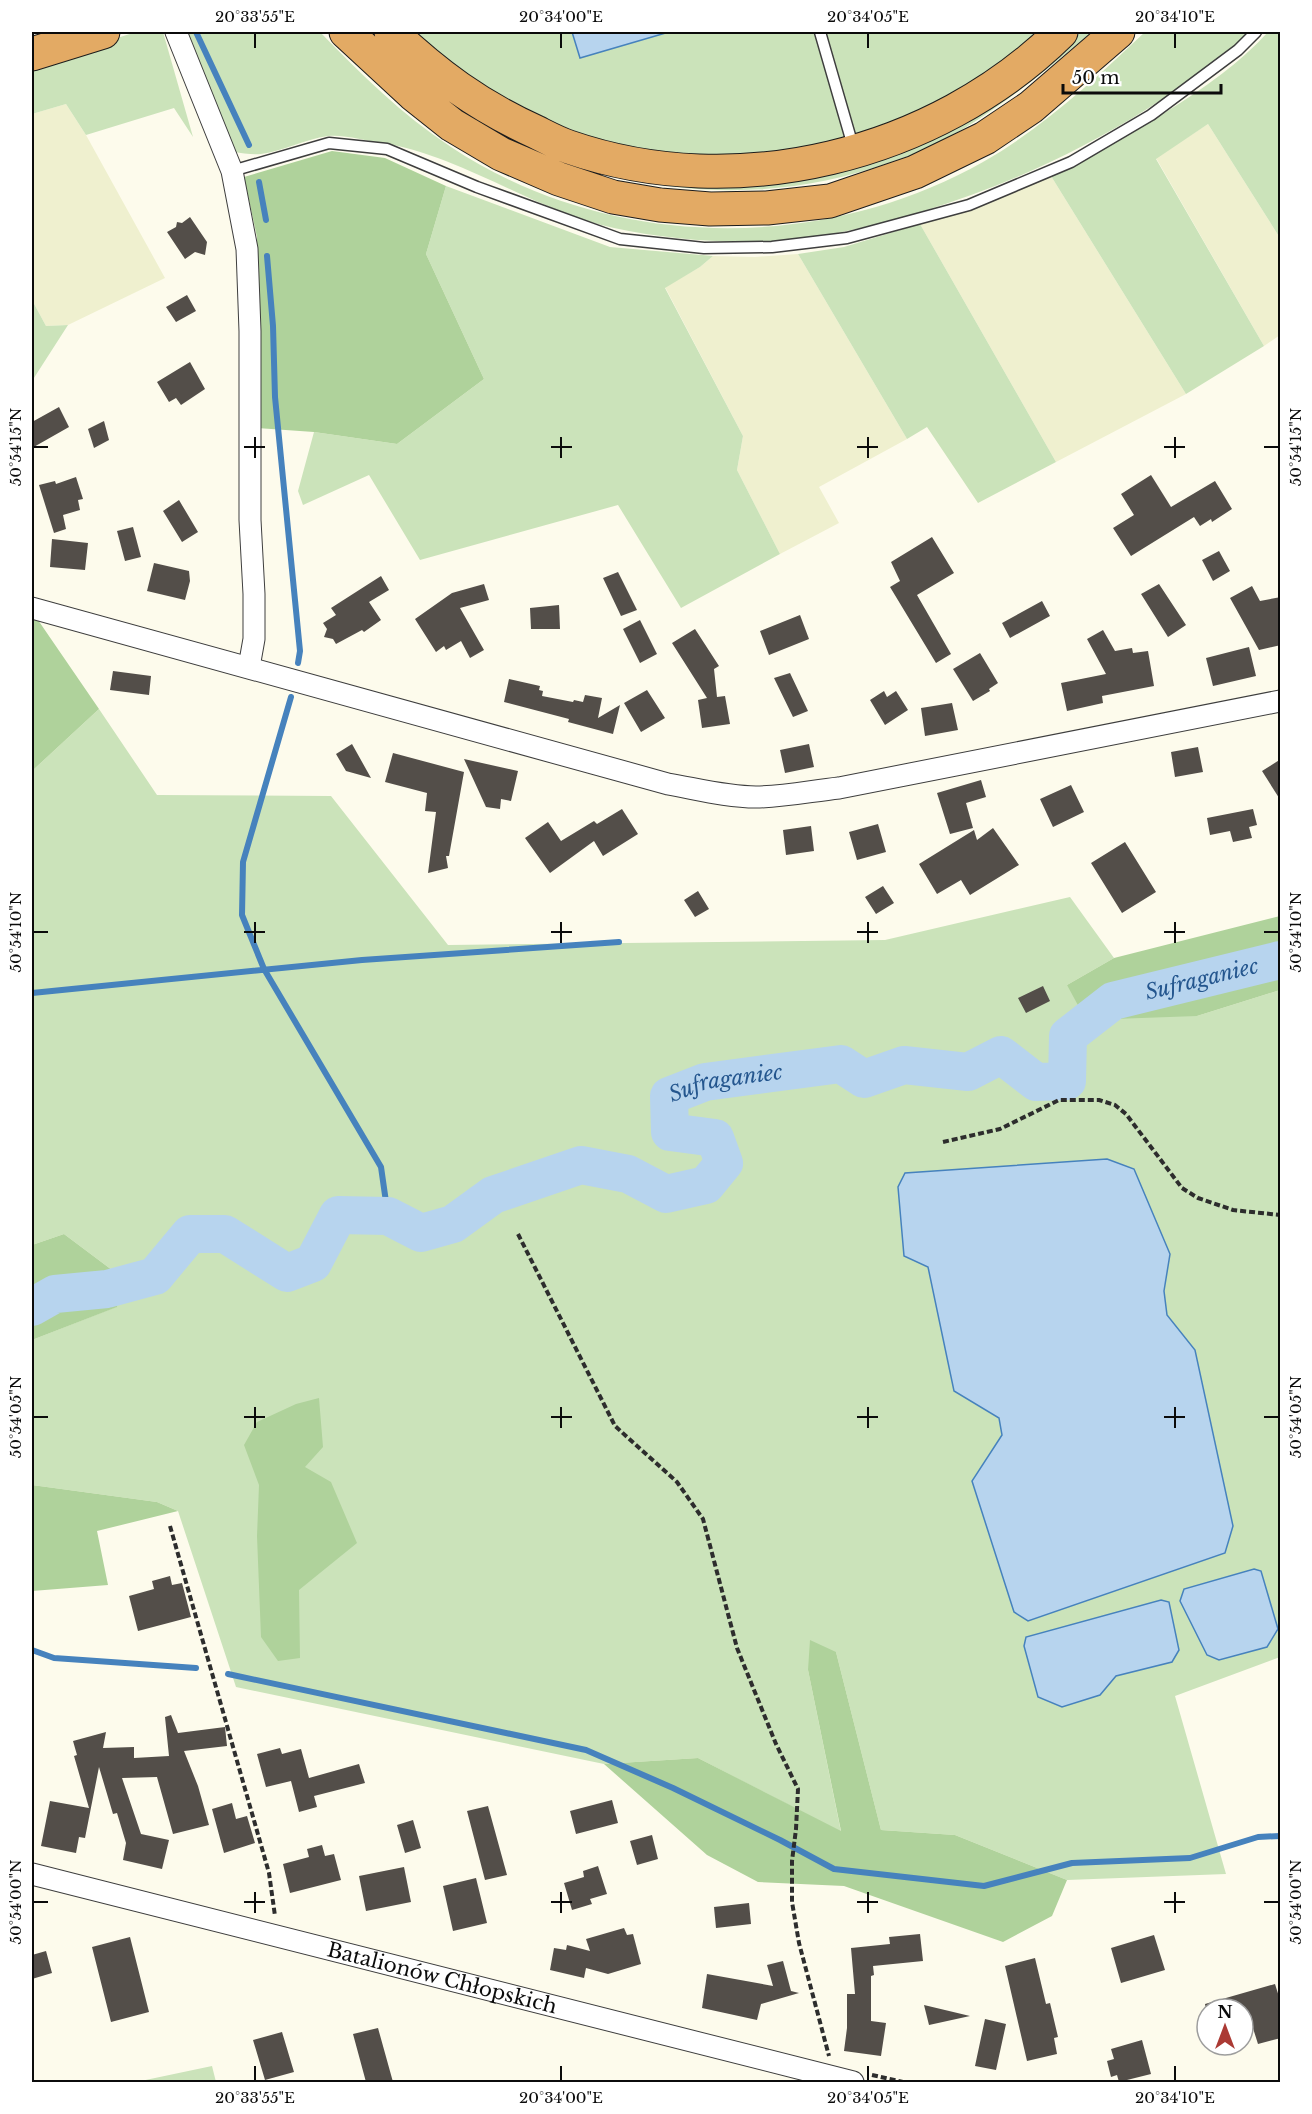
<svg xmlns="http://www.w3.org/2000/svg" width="1312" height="2114" font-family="'Libre Baskerville',serif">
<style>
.farmland{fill:#eff0cf}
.green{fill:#cbe3ba;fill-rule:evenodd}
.forest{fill:#afd29b}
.water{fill:#b7d4ee;stroke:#4682bd;stroke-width:1.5}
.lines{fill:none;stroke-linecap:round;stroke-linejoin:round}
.stream{stroke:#4682bd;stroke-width:6}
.river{stroke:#b7d4ee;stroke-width:38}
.building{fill:#534e49}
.service-casing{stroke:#3e3e3e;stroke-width:13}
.minor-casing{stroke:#3e3e3e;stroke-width:23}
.motorway-casing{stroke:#1c1c1c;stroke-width:35}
.path{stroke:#2d2d2d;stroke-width:4;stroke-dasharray:6 3;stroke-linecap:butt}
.service{stroke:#fff;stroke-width:10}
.minor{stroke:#fff;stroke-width:21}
.motorway{stroke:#e3aa64;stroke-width:33}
.ticks{fill:none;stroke:#0b0b0b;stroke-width:2}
.labels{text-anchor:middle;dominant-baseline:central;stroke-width:6;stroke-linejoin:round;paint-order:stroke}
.street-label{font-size:20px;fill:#0b0b0b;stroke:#fff}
.water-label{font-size:21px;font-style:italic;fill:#24568e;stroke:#fff}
.neatline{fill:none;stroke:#0b0b0b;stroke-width:2}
.ticks-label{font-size:15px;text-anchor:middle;fill:#0b0b0b}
</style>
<rect width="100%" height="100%" fill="#fdfbec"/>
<path class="farmland" d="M66,104l20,31 79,143 -97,47 -22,1 -14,-26v-186z
M1208,124l72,114v97l-16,11 -108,-188z
M1051,176l135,218 -130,68 -136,-238 59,-17z
M798,254l109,185 -88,48 20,36 -59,31 -43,-84 6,-34 -78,-149 35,-20 13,-11 42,1z"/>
<path class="green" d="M136,32h27l30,105 -19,-29 -88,27 -20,-31 -34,10v-49z
M188,32h132c41,42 82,83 131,115 157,104 369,107 532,15 61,-35 112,-83 162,-130h104l-10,11c-30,22 -60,46 -92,66 -97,61 -206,104 -319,126 -64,12 -151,7 -214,-7 -79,-17 -153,-73 -232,-85 -15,-2 -39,-9 -54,-7 -23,3 -44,15 -67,18 -9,1 -19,-1 -27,-2z
M372,32h10l151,108 286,32 257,-140h16c-52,43 -104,87 -166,117 -12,6 -25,9 -38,14 -114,41 -241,35 -353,-14 -21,-9 -44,-19 -64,-33 -37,-24 -68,-53 -99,-84z
M413,32h631l-32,27 -109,66 -146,35 -122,-11 -40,-10 -77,-31 -71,-46z
M1268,32h12v206l-72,-114 -52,35 108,187 -78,48 -135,-218c72,-40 162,-83 217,-144z
M446,186l164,61 103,9 -13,11 -35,21 78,148 -6,34 43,84 -99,54 -63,-103 -198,55 -51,-85 -66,30 -5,-14 16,-59 83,12 87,-65 -58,-125z
M920,224l136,238 -78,41 -51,-76 -20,12 -109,-185 46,-7z
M32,300l14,26 22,-1 -36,56z
M99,709l58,86 174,1 117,149 437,-5 185,-43 44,61 -47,27 130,31 83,-26v667l-105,39 51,178 -159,6 -112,-45 -74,-5 -45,-178 -28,18 33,162 -143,-74 -94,6 -368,-77 -58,-176 -21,-9 -125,-17v-145l84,-33 4,-31 -56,-42 -32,11v-474zM1170,1254l-6,37 3,24 28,35 38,176 -261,-45 30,-46 -3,-17 -45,-28 -26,-123zM1179,1650l-7,12 -56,14 -16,19 -38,12 -24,-10z
M212,2066l4,16h-80z"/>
<path class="forest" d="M332,151l53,7 61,28 -20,68 58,125 -87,65 -83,-12 -57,-4v-191l-13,-60z
M32,619l6,1 61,89 -67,62z
M1280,916v74l-83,26 -111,4 -19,-35 47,-27z
M64,1234l56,42 -3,31 -85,33v-95z
M319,1398l4,49 -18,20 26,15 26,61 -58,47 1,68 -22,3 -17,-24 -4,-101 2,-51 -15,-40 13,-23 39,-18z
M32,1485l125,17 21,9 -81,20 11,54 -76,6z
M810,1640l26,12 45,178 74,5 112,45 -15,36 -49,26 -159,-56 -86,-4 -51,-27 -103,-91 94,-6 143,73 -33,-161z"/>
<path class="water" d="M572,32h97l-89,26z
M1107,1159l27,10 36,85 -6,37 3,24 28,35 38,176 -8,27 -197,68 -14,-9 -42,-131 30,-46 -3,-17 -45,-27 -26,-124 -24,-11 -6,-69 7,-14z
M1254,1569l7,2 17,58 -11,18 -48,13 -12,-5 -27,-54 4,-12z
M1161,1600l8,2 10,48 -7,12 -56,14 -16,19 -38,12 -24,-10 -14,-51 2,-9z"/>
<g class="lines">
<path class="stream" d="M196,32l53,113
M259,182l7,38
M267,256l6,70 2,71 25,254 -2,12
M291,697l-48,165 -1,53 22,54 117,198 7,49
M32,993l330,-33 257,-18
M32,1650l22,8 142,10
M228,1674l358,76 87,38 107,52 54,29 150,17 88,-23 118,-5 68,-21 22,-1"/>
<path class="river" id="s1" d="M32,1307l23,-13 52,-5 48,-13 35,-42h35l62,39 26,-10 25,-48 50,1 33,17 32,-9 40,-29 88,-30 47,9 38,20 40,-9 18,-22 -9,-25 -45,-6 -1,-36 36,-14 136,-18 23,15 40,-14 64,7 33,-17 35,27 31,-1 1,-45 45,-35 167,-41"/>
</g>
<path class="building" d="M190,217l17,25 -2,13 -10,-3 -10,7 -18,-27 9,-5 1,-5 5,1z
M187,295l9,16 -20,11 -10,-15z
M190,362l15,27 -24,16 -5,-7 -7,4 -12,-20z
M59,407l10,20 -37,21v-26z
M104,421l5,19 -15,8 -6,-19z
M1151,475l20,32 44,-26 17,28 -20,13 -1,-3 -11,7 -6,-9 -63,39 -18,-28 21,-13 -13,-21z
M76,477l7,22 -5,1 2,10 -17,5 3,14 -12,4 -15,-48 16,-4 1,3z
M179,500l19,32 -16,10 -19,-31z
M133,527l8,30 -16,4 -8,-30z
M932,537l22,36 -37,22 34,59 -15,9 -46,-76 10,-6 -9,-19z
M52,539l36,4 -3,27 -35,-3z
M1219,551l11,20 -17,10 -11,-21z
M154,563l35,8 1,10 -5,19 -38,-9z
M618,572l19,38 -16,6 -18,-38z
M381,576l8,14 -20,12 12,18 -17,12 -2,-2 -26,14 -3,-5 -9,-2 3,-8 -4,-6 13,-8 -5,-7z
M484,584l5,16 -29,8 24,42 -14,8 -9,-17 -15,9 -2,-4 -8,6 -21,-33 37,-26z
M1159,584l27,41 -18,12 -27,-43z
M1252,586l8,15 21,-4v48l-22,5 -29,-52z
M1042,601l8,15 -40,22 -8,-15z
M559,605l1,24h-29l-1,-21z
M800,615l9,24 -40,16 -9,-24z
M640,620l17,34 -17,9 -17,-34z
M695,629l24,37 -5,3 3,28 8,-1 5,28 -28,4 -4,-28 9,-2 -35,-55z
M1103,630l12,21 17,-3 1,5 15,-2 6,35 -52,10 1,7 -36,8 -6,-28 45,-9 -19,-35z
M1249,647l7,29 -43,10 -7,-28z
M980,653l18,30 -9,6 1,2 -17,10 -20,-32z
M113,671l38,5 -2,19 -39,-5z
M790,673l18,38 -15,6 -19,-39z
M509,679l31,7 -1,4 4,1 -1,5 31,6 1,-2 9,2 2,-7 17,3 -4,20 22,-13 -7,29 -45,-12 1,-3 -65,-17z
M647,690l18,28 -24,14 -17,-29z
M884,691l3,6 9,-6 12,19 -23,15 -15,-25z
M952,703l6,27 -33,6 -4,-28z
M352,744l19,34 -25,-7 -10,-17z
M809,744l5,23 -29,6 -5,-23z
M1198,747l5,25 -28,5 -4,-25z
M393,753l71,19 -15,84h-3l2,12 -20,5 8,-61 -11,-1 2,-18 -42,-11z
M464,759l54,12 -7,30 -10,-2 -1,10 -14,-2z
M1281,759v42l-19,-30z
M981,780l5,17 -20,6 7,25 -23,6 -13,-41z
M1071,785l13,27 -31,15 -13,-28z
M622,809l16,25 -35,22 -9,-15 -44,32 -25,-35 23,-16 13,19 33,-20 3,3z
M1253,809l4,16 -8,2 3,11 -19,4 -3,-11 -20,4 -3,-17z
M878,824l8,28 -29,8 -8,-28z
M811,826l3,25 -28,4 -3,-25z
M993,828l26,37 -49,30 -9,-15 -24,14 -18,-30 55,-34 3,10z
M1125,842l31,50 -34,21 -31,-50z
M883,886l11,17 -18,11 -11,-17z
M698,891l11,18 -14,8 -11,-17z
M1043,986l7,15 -24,12 -8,-15z
M170,1576l2,9 10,-2 9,34 -53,14 -9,-35 25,-7 -2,-8z
M171,1715l7,18 47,-6 2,19 -43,5 14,35 11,39 -36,9 -16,-57 -35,1 19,56 28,6 -7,29 -39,-9 3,-17 -9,-30 -4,1 -14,-47 -14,71 -6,-1 -3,16 -35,-7 9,-45 39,7 -15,-52 3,-1 -4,-14 33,-9 -3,16 31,-1v11l35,-2 -4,-39z
M280,1748l2,6 19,-5 8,29 50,-14 6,19 -51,13 3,11 -18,5 -8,-31 -25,6 -9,-33z
M612,1800l6,23 -42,11 -6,-23z
M232,1803l4,16 11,-3 8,27 -31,10 -12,-44z
M488,1806l19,69 -22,5 -18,-69z
M413,1820l8,28 -16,5 -8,-28z
M652,1835l6,24 -21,6 -7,-24z
M322,1845l3,11 9,-2 7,26 -51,13 -7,-29 26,-7 -2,-8z
M598,1866l9,28 -17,5 2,5 -20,6 -8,-27 20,-6 -1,-6z
M404,1867l7,35 -45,9 -7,-35z
M476,1878l11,45 -34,8 -10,-45z
M749,1903l2,21 -35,4 -2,-21z
M624,1928l3,7 6,-1 8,30 -33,10 -22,-6 -2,10 -34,-8 4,-22 12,2 1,-5 23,6 -4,-12z
M920,1934l3,27 -50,5 1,9 -3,1v45l15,2 -5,33 -37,-5 3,-23v-34h8l-4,-46 39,-4 -1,-7z
M1154,1935l11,35 -44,13 -10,-35z
M130,1937l19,75 -38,10 -19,-75z
M46,1951l6,22 -20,6v-24z
M1035,1958l11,46 4,-1 8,34 -4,1 3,16 -30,7 -22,-95z
M783,1961l8,30 8,2 -38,11 -4,16 -55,-12 5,-34 66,12 -6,-21z
M1275,1984l6,19v35l-23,6 -6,-19 -9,2v-18h-37l-1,-5z
M924,2005l46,11 -41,9z
M985,2019l21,5 -10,46 -21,-4z
M378,2028l15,54h-27l-13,-48z
M282,2032l12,40 -29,8 -12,-40z
M1142,2040l9,34 -32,8 -2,-7 -6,2 -4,-16 7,-2 -3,-10z"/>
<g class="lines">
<g class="service-casing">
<path id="service" d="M820,32l33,114
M232,171l97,-28 58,6 90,38 143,52 84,9 68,-1 75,-9 122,-33 102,-43 80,-47 87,-65 18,-18"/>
</g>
<g class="minor-casing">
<g id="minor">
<path d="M176,32l56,139 15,78 3,82v189l4,74v45l-5,28"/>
<path d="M32,608l636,176c29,5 59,13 88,13 28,0 55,-6 83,-9l441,-87"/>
<path id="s2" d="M32,1874l821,208"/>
</g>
</g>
<g class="motorway-casing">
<path id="motorway" d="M346,32l67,62 39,31 49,29 58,25 54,18 47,8 50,4 57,-1 63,-7 85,-29 70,-34 46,-31 87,-75
M391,32c46,43 86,73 145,100 10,5 21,11 33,15 168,58 366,9 492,-115
M32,54l71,-22"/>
</g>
<path class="path" d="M943,1142l57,-13 59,-29h40l16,5 11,9 56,74 16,10 35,12 47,5
M518,1234l97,192 62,56 26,37 34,129 39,96 22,45 -2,40 -4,32v41l7,41 30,113
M170,1526l99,347 6,43
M872,2075l31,7"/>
<use href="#service" class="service"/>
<use href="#minor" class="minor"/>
<use href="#motorway" class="motorway"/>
</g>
<path class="ticks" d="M255,33v15M561,33v15M868,33v15M1175,33v15M255,437v21M561,437v21M868,437v21M1175,437v21M33,447h15M244,447h21M551,447h21M857,447h21M1164,447h21M1264,447h15M255,922v21M561,922v21M868,922v21M1175,922v21M33,932h15M244,932h21M551,932h21M857,932h21M1164,932h21M1264,932h15M255,1407v21M561,1407v21M868,1407v21M1175,1407v21M33,1417h15M244,1417h21M551,1417h21M857,1417h21M1164,1417h21M1264,1417h15M255,1892v21M561,1892v21M868,1892v21M1175,1892v21M33,1902h15M244,1902h21M551,1902h21M857,1902h21M1164,1902h21M1264,1902h15M255,2066v15M561,2066v15M868,2066v15M1175,2066v15"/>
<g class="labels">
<g class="street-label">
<text stroke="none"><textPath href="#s2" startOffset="423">Batalionów Chłopskich</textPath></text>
</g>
<g class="water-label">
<text stroke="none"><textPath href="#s1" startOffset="1520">Sufraganiec</textPath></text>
<text stroke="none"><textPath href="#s1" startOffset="963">Sufraganiec</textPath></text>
</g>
</g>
<rect width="1312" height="2114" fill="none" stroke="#ffffff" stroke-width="66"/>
<g transform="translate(1225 2027)"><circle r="28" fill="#ffffff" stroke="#9d9d9d" stroke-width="1.5"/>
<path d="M0-4.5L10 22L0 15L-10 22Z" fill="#ab3a34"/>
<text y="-9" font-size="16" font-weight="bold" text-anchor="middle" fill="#0b0b0b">N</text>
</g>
<path d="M1063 84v9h158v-9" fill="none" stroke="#0b0b0b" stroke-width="3"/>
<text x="1072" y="84" font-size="18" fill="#0b0b0b" stroke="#ffffff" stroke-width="4.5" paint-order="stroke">50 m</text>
<rect x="33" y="33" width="1246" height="2048" class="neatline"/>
<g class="ticks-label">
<text x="255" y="22">20°33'55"E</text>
<text x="561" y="22">20°34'00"E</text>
<text x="868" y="22">20°34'05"E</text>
<text x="1175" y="22">20°34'10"E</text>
<text transform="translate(16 447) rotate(-90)" y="5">50°54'15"N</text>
<text transform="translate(1296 447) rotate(-90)" y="5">50°54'15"N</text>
<text transform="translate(16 932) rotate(-90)" y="5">50°54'10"N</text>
<text transform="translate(1296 932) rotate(-90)" y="5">50°54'10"N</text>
<text transform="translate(16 1417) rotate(-90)" y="5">50°54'05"N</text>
<text transform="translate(1296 1417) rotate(-90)" y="5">50°54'05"N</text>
<text transform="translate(16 1902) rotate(-90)" y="5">50°54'00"N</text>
<text transform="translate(1296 1902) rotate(-90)" y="5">50°54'00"N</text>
<text x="255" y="2103">20°33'55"E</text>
<text x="561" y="2103">20°34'00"E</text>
<text x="868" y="2103">20°34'05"E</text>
<text x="1175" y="2103">20°34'10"E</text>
</g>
</svg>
